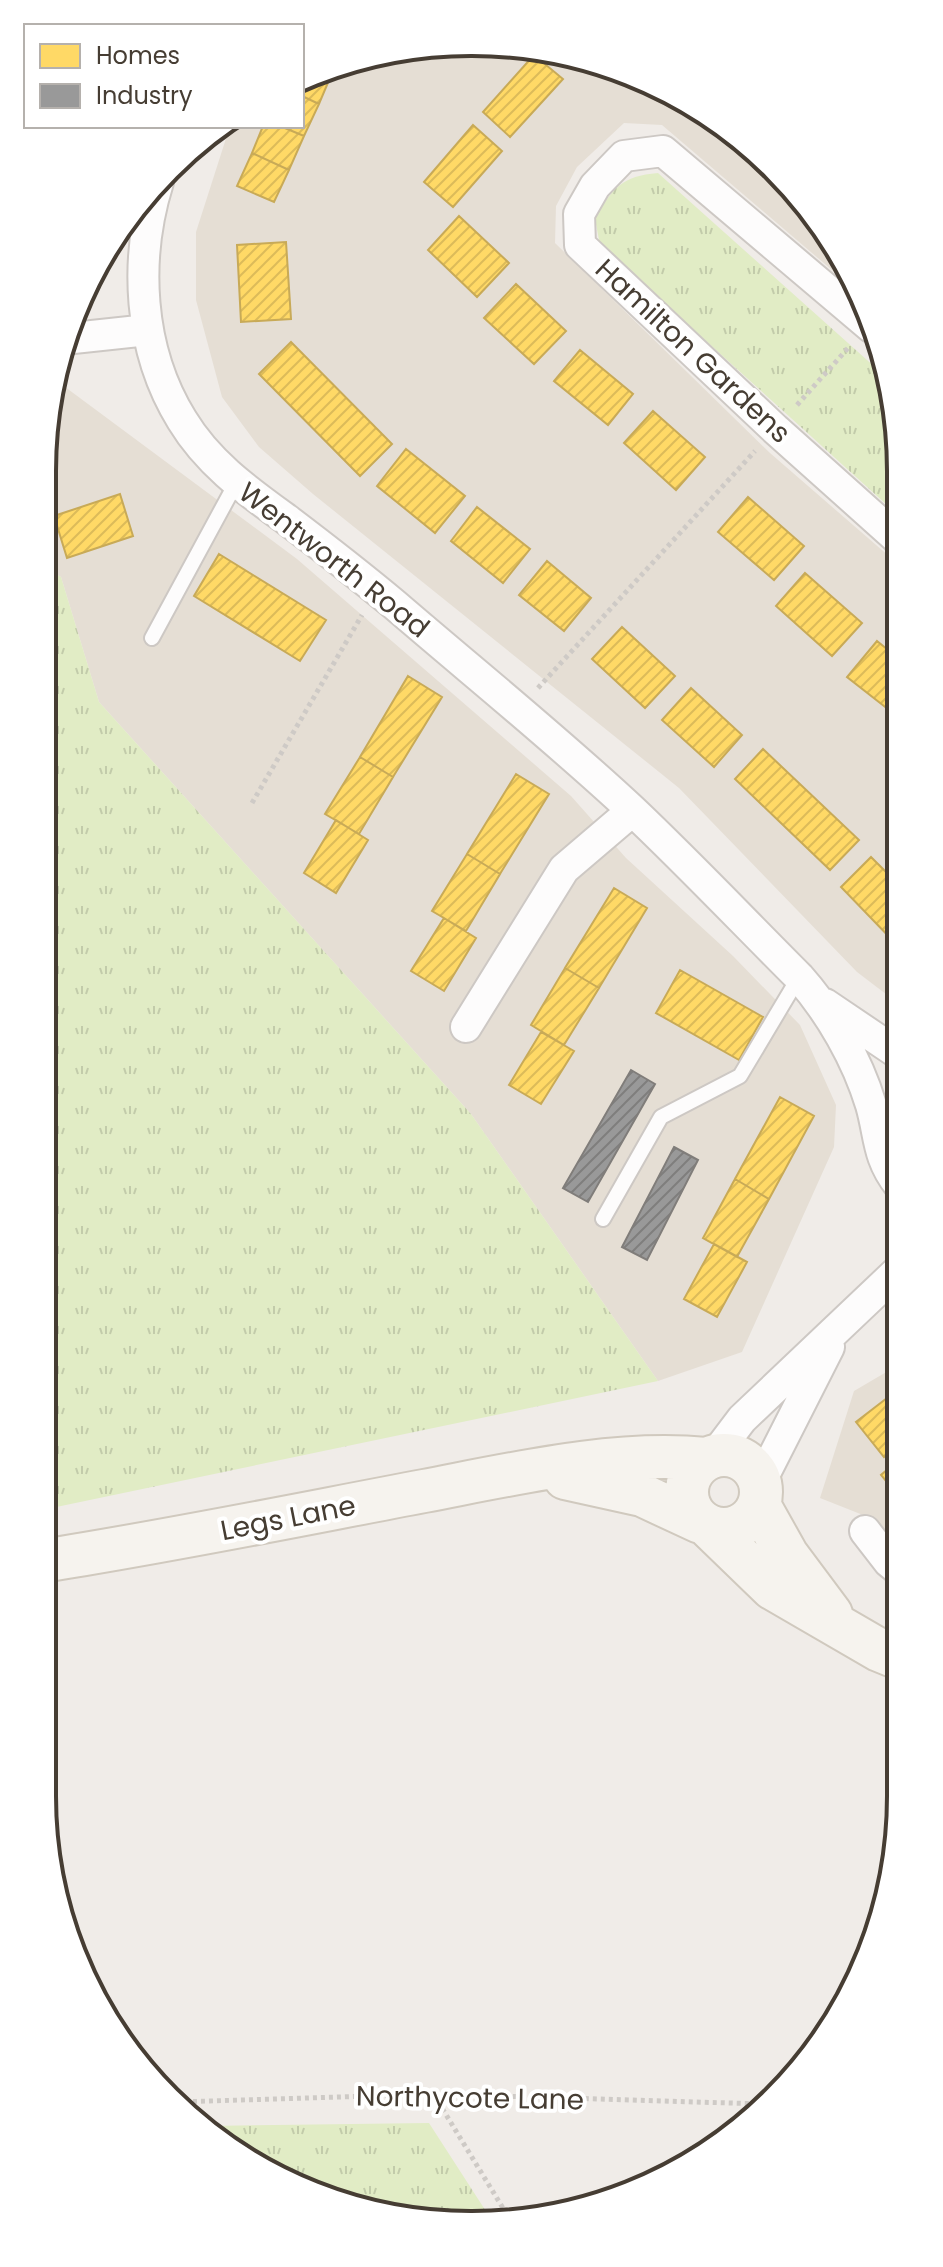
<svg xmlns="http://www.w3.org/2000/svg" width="943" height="2267" font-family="Poppins,sans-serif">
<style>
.residential{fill:#e5ded4}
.park{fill:url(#park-tufts)}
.homes{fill:url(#homes-hatch);stroke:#c8aa57;stroke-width:2}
.industry{fill:url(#industry-hatch);stroke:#807d7a;stroke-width:2}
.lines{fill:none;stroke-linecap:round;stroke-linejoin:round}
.lane-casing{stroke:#cdc8c4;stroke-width:18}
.street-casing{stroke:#cdc8c4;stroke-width:34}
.secondary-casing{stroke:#d0c9be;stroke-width:46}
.path{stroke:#cecac6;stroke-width:5;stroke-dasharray:4 4;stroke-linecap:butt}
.lane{stroke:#fdfcfc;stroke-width:14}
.street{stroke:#fdfcfc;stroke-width:30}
.secondary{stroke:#f6f3ee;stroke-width:42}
.labels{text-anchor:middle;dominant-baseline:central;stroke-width:8;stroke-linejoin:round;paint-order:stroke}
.street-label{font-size:28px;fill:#463d33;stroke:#fff}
.rim{fill:none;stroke:#463d33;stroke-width:4}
</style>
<defs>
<pattern id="park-tufts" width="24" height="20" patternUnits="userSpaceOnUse" patternTransform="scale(2)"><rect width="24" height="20" fill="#e1ecc5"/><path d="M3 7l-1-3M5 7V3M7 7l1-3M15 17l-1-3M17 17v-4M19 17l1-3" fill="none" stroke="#c2cbaa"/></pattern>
<pattern id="homes-hatch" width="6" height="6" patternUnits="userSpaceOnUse" patternTransform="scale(2)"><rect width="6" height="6" fill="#ffd966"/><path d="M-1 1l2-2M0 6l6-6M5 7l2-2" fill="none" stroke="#dcbb59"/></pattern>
<pattern id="industry-hatch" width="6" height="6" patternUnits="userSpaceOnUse" patternTransform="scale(2)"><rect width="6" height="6" fill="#999"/><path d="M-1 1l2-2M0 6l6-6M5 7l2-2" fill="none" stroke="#7f7e7d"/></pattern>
</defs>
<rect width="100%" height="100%" fill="#f0ece8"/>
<path class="residential" d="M443,43l166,22 101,49 85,75 58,88 -14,-1 -177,-151 -38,-2 -47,44 -21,39 -1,37 215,210 128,111 1,440 -42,-32 -178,-184 -366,-294 -54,-47 -37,-50 -26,-97v-68l34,-106h72v-45z
M57,381l240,178 274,237 55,62 107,98 67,69 36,80 -2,42 -92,205 -84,29 -187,-267 -372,-412 -38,-125 -19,-10v-95z
M900,1364v199l-9,-5 -23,-41 -48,-19 34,-107z"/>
<path class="park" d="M658,173l228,204 11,38 1,100 -298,-270 -5,-26c17,-31 27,-43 63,-46z
M42,567l19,10 38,125 372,412 187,267 -616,129z
M429,2123l62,96 -76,2 -158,-53 -51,-42z"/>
<path class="homes" d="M534,55l29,24 -53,58 -27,-25z
M332,73l-13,31 -17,-8v-15z
M302,96l17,8 -15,32 -24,-10h22z
M473,125l29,26 -49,56 -29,-25z
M263,126h17l24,10 -15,34 -37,-17z
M252,153l37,17 -15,32 -37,-16z
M459,216l50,47 -32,34 -49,-47z
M286,242l5,77 -50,3 -4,-77z
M516,284l50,47 -32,33 -50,-46z
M291,342l101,102 -32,32 -101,-102z
M580,350l53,44 -25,31 -54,-44z
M653,411l52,46 -29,33 -52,-47z
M406,449l59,47 -30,37 -58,-47z
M120,494l13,42 -66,22 -13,-42z
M748,497l56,49 -30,34 -56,-48z
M477,507l53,42 -27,34 -52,-42z
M219,554l107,66 -26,41 -106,-65z
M547,561l44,37 -27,33 -45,-36z
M805,573l57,50 -30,33 -56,-50z
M622,627l53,49 -30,32 -53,-49z
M877,641l21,17v59l-51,-40z
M408,676l34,21 -49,80 -33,-20z
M691,688l51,47 -28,32 -52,-47z
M763,749l96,91 -29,30 -95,-91z
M360,757l33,20 -34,57 -34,-20z
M516,774l33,20 -49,80 -33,-20z
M336,820l32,20 -32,53 -32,-20z
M467,854l33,20 -34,57 -34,-20z
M871,857l28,28 -1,61 -57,-59z
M614,888l33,20 -48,80 -34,-20z
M444,918l32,20 -32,53 -33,-20z
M565,968l34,20 -35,57 -33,-20z
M680,970l83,47 -24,43 -83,-47z
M541,1032l33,19 -33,53 -32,-19z
M780,1097l34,19 -45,83 -34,-20z
M735,1179l34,20 -32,58 -34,-19z
M714,1244l33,18 -30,55 -33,-18z
M900,1388v56l-16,13 -28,-35z
M900,1459v39l-19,-23z"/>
<path class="industry" d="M631,1070l24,14 -67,118 -25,-14z
M674,1147l24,13 -51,100 -25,-13z"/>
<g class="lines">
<g class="lane-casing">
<path id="lane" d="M152,638l84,-155
M603,1219l58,-102 79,-41 59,-99"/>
</g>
<g class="street-casing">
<path id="street" d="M158,182c-24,77 -20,167 24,238 26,43 64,70 104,99 37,28 73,56 109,86 79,68 161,134 237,205 57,54 111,111 167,167 31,35 58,82 72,128 9,31 6,52 28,80
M871,327l-208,-176 -39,5 -29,30 -16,28 1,31 195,184 123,110
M64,339l84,-9
M825,1004l74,50
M466,1027l98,-158 68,-58
M714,1456l28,-37 158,-150
M760,1483l69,-136
M865,1531l24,31 11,9"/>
</g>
<g class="secondary-casing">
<path id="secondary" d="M687 1492a37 37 0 1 1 74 0a37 37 0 1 1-74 0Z
M565,1478l77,17 58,27
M759,1505l28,50 44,59
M709,1527l63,61 107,62 22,9
M42,1561c128,-20 255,-46 382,-70 89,-17 191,-41 282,-32"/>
</g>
<path class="path" d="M797,405l52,-58
M538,688l217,-237
M252,803l110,-188
M434,2095l75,123
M177,2102l256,-8 329,10"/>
<use href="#lane" class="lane"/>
<use href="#street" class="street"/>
<use href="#secondary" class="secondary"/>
</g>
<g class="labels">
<g class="street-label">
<text transform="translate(693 351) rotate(43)">Hamilton Gardens</text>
<text transform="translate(334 560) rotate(38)">Wentworth Road</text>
<text transform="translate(288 1518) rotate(-11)">Legs Lane</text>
<text transform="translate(470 2098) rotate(1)">Northycote Lane</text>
</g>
</g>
<path d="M0 0H943V2267H0ZM471 56H472A415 415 0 0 1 887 471V1796A415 415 0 0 1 472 2211H471A415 415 0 0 1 56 1796V471A415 415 0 0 1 471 56Z" fill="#fff" fill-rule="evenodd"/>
<path class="rim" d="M471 56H472A415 415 0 0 1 887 471V1796A415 415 0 0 1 472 2211H471A415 415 0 0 1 56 1796V471A415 415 0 0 1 471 56Z"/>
<rect x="24" y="24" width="280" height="104" fill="#ffffff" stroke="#b5b1ad" stroke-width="2"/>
<rect x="40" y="44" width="40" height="24" fill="#ffd966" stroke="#b5b1ad" stroke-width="2"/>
<text x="96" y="64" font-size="24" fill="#463d33">Homes</text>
<rect x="40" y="84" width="40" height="24" fill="#999999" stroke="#b5b1ad" stroke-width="2"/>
<text x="96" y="104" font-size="24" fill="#463d33">Industry</text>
</svg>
